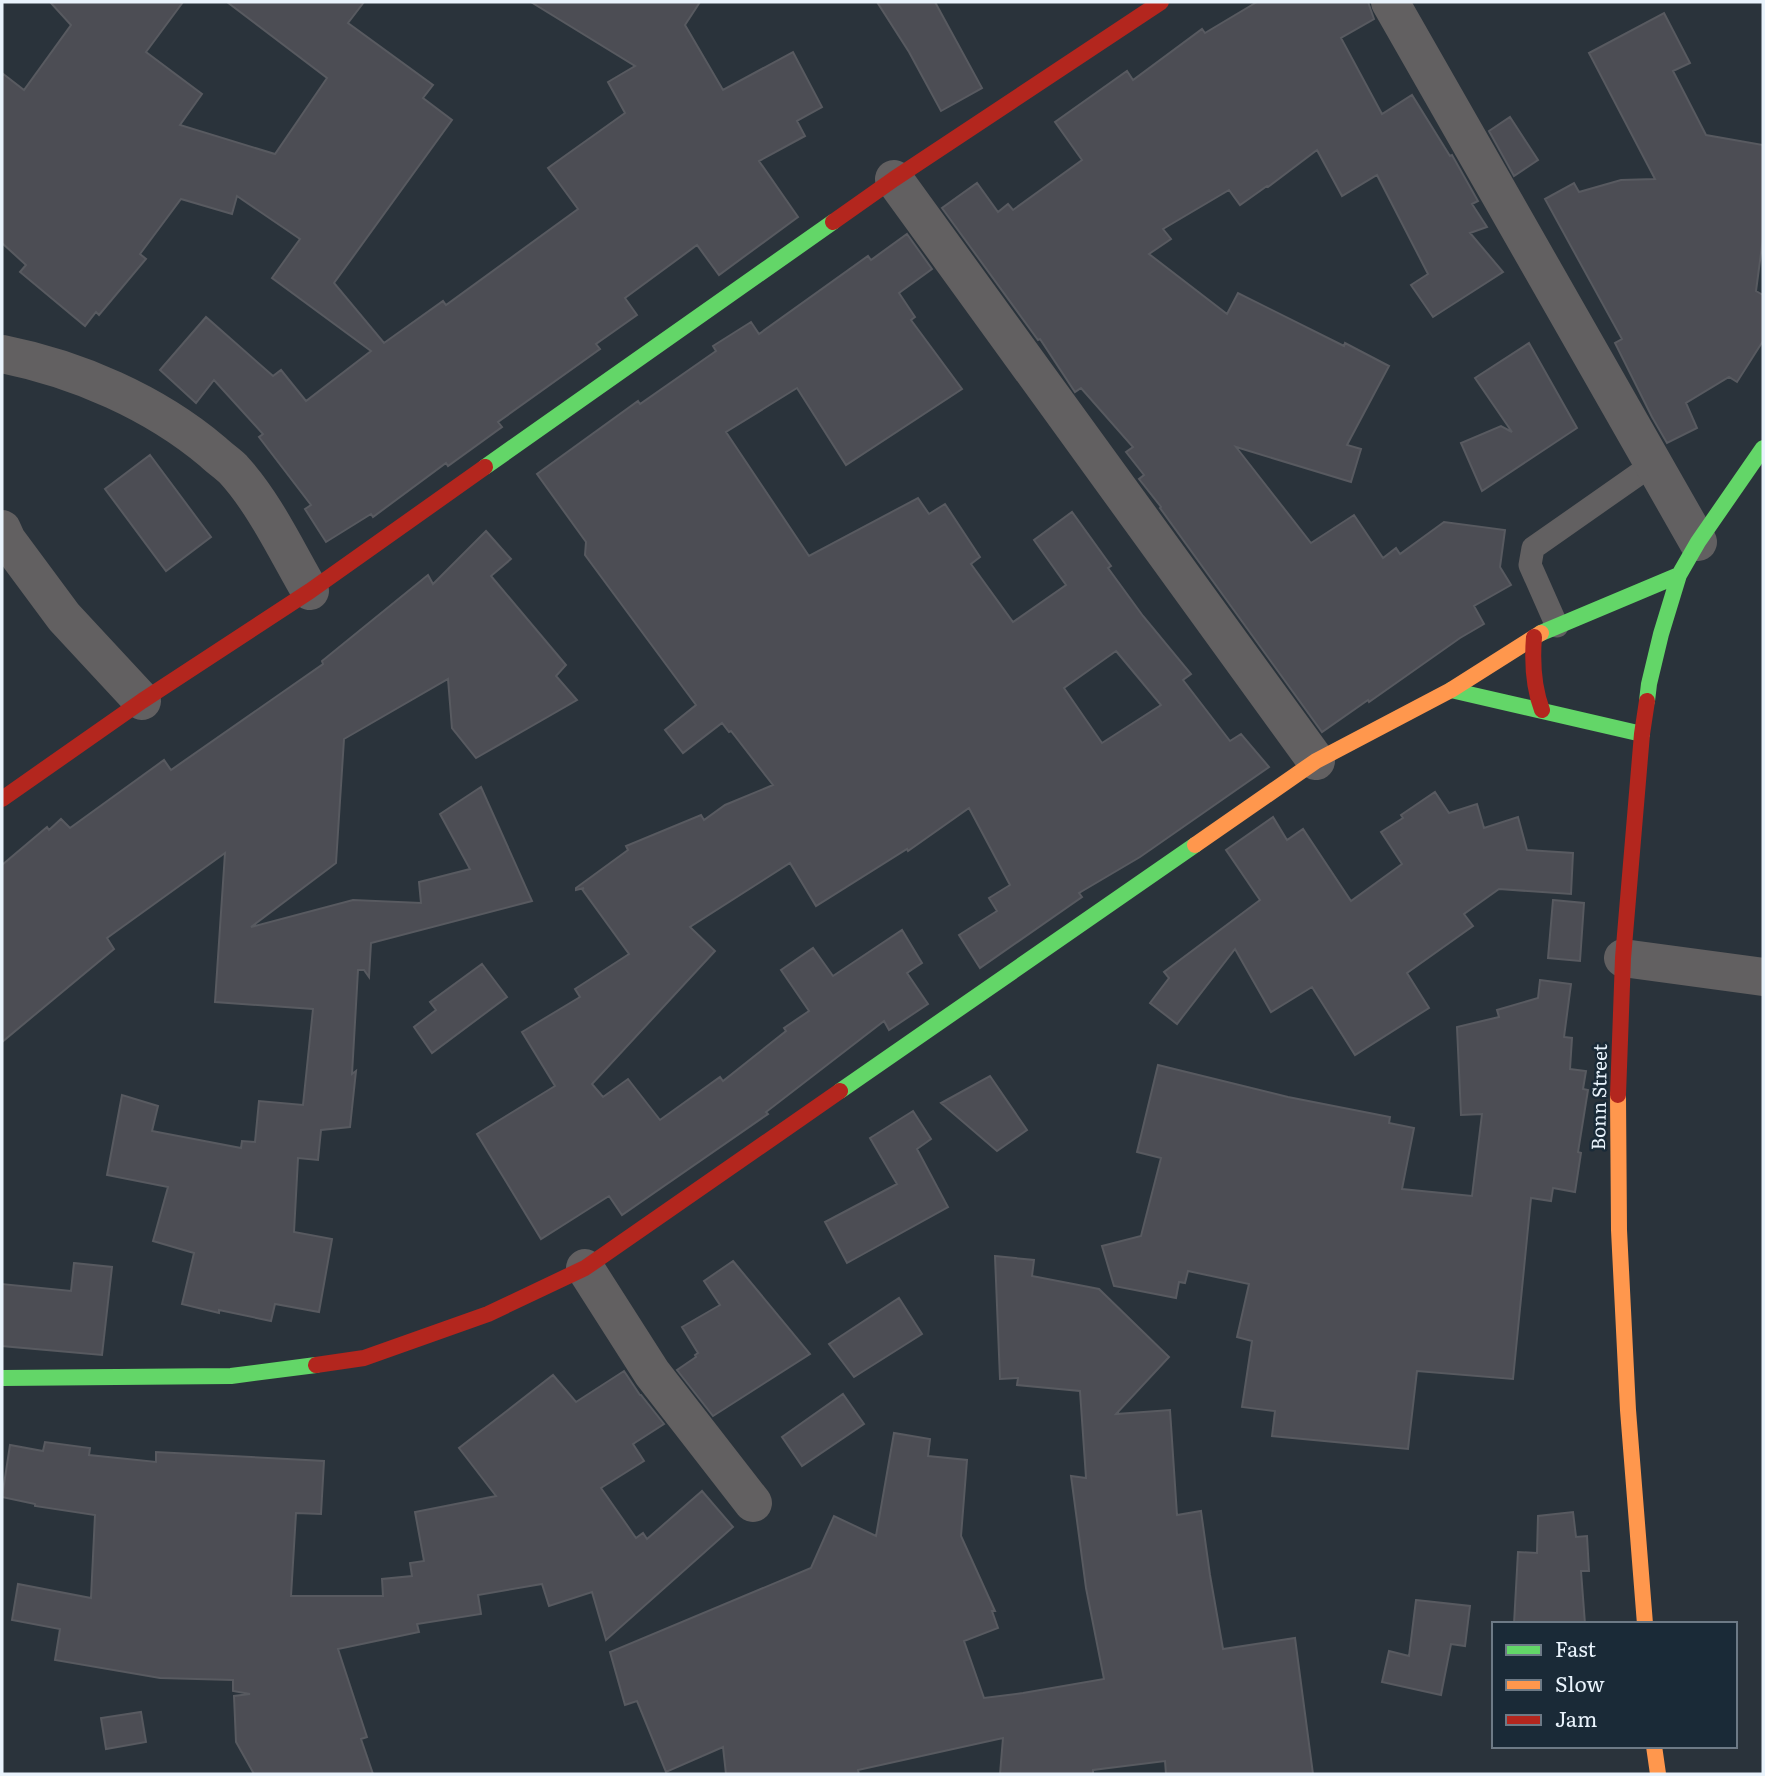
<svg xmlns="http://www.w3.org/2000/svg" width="1765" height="1776" font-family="Literata,serif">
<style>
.building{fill:#4c4d54;stroke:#585a60;stroke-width:2;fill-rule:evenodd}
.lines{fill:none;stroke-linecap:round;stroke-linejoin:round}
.lane{stroke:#626061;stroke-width:23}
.street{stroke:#626061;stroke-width:38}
.fast{stroke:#63d668;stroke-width:16}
.slow{stroke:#ff974d;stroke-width:16}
.jam{stroke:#b3261e;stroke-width:16}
.labels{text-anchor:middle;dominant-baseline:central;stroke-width:5;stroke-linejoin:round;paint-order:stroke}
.street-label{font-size:19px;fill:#e9f3fc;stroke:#1a2a37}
</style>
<rect width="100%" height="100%" fill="#2a333b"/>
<path class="building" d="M50,2h133l-37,50 56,42 -22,31 95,29 52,-76 -100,-76h137l-16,21 85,62 -10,13 29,22 -118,163 50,60 59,-42 3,4 132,-96 -30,-41 77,-55 -17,-31 27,-16 -104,-64h169l-15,23 38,65 70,-38 29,55 -25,14 8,15 -46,25 39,56 -79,58 -22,-30 -72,53 12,17 -41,29 4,5 -102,73 4,5 -54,39 -2,-3 -73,54 -2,-3 -45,28 -21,-33 6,-4 -52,-68 4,-3 -49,-54 -18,23 -36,-33 46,-53 67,59 8,-6 25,31 65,-50 -99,-73 28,-39 -63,-43 -5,18 -51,-15 -41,55 6,5 -47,56 -3,-3 -11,14 -65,-54 6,-7 -24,-22v-170l22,17 47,-65z
M877,2h58l47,86 -41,23 -32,-59z
M1257,2h111l6,17 -33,19 41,76 30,-19 38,61 2,-1 26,46 -6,3 15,23 -17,6 33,39 -70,45 -22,-32 17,-11 -51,-99 -35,21 -25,-46 -49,37 -1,-1 -27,19 -11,-15 -66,39 8,10 -22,15 78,60 11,-21 106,53 1,-3 44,23 -42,79 14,4 -10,33 -115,-35 75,96 43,-28 29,43 13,-10 4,6 44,-32 61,8 -5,37 11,18 -37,21 10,18 -24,14 -91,64 -1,-2 -46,32 -162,-224 1,-1 -22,-28 5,-4 -18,-23 7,-5 -52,-59 -6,4 -35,-53 -2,1 -96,-132 35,-25 21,29 10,-8 5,6 69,-50 -27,-38 72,-51 6,9 69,-51 3,4z
M1664,13l26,50 -17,8 33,64 57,10v93l-7,53 7,4v46l-26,41 -8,-5 -43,26 11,25 -30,15 -15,-26 -37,-74 7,-4 -77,-140 29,-16 5,9 42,-12 34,-1 -66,-126z
M1510,117l28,43 -24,16 -25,-45z
M907,234l25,35 -33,24 16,24 -4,3 51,69 -116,76 -49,-77 -71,44 83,124 109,-58 11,16 16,-10 35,53 -9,7 42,58 53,-37 -32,-45 38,-28 39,54 -3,2 35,48 48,58 -8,6 47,61 11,-7 28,33 -129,90 -61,36 3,4 -102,71 -21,-33 38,-24 -8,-13 21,-13 -41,-77 -61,43 -1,-2 -91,57 -26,-43 -100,64 25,24 -123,133 11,13 25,-18 32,41 60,-43 3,4 63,-50 -2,-3 25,-17 -28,-41 32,-22 20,28 69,-46 20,33 -15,10 21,31 -39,26 -5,-9 -118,91 2,2 -146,101 -13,-19 -68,43 -64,-105 78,-48 -33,-54 58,-35 -5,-8 54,-35 -47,-65 2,-1 -8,2v-2l52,-38 -2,-4 75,-31 3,5 21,-15 48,-20 -42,-54 -2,1 -7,-9 -39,30 -18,-23 31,-25 -111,-150 1,-13 -49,-68 101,-73 2,3 76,-53 -3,-5 38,-24 8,12 109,-78 3,4zM1116,651l45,54 -59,38 -38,-55z
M1529,343l48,85 -95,63 -21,-48 40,-17 11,6 -37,-54z
M150,455l61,82 -45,34 -61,-82z
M486,531l25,28 -20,17 75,89 -10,11 21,24 -101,58 -24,-30 -4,-49 -104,60 -8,124 -85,64 102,-27 68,3 -2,-21 51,-13 -30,-55 41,-27 51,114 -161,42 -2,34 -5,-7h-6l-6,104 4,-3 -6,56 -29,3 -3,30 -20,-2 -4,74 38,7 -13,73 -44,-8 -4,17 -52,-11v3l-37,-9 12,-51 -41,-12 15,-54 -61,-12 15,-80 36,11 -6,25 89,17 1,-7 13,1 4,-41 44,4 10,-96 -98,-7 10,-149 -118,85 7,11 -112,93v-177l45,-38 2,3 12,-11 9,9 94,-68 7,10 152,-106 -1,-3 106,-86 5,9z
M1435,792l14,21 28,-9 7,24 34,-11 9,33 46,3 -2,41 -72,-5 -35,25 9,12 -66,47 22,35 -74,47 -43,-68 -41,25 -36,-63 -58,75 -27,-21 19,-25 -5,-6 96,-72 -34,-50 47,-33 14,23 16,-11 48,72 51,-37 -21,-32 22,-14 -2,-3z
M1553,900l31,3 -4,58 -32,-3z
M482,964l25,33 -75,56 -18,-26 22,-17 -6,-8z
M1540,980l31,4 -7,53 8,1 -2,31 16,2 -3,18 5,1 -10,62 3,1 -6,39 -22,-4 -2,13 -20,-3 -18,181 -96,-8 -9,78 -136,-13 3,-25 -33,-4 10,-66 -15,-4 12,-53 -61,-13 -3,12 -6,-1 -3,16 -62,-12 -12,-40 39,-10 20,-78 -24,-6 21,-87 130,32 102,20 -1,6 25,5 -12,61 70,7 10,-82 -21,1 -4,-88 42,-10 -2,-7 41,-12z
M990,1076l37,54 -30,21 -56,-48z
M913,1111l18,28 -14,10 31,58 -101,56 -22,-41 72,-38 -27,-46z
M995,1256l39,4 -2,16 67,13 70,68 -53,57 54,-4 7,105 24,-4 9,64 13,74 72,-11 18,136h-147l-1,-13 -72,9v4h-93l3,-36 -145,32 1,4h-133l-3,-27 -57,25 -29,-71 -12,4 -15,-53 201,-84 23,-52 42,20 18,-103 36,6 -2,17 39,4 -6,76 34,75h-3l6,17 -34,13 20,57 39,-5 81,-14 -18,-91 -15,-112 15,2 -6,-87 -63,-6 1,-7 -18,1z
M733,1261l77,93 -97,62 -36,-46 19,-13 -1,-2 3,-2 -16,-26 38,-22 -16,-24z
M74,1263l38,4 -10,88 -100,-9v-62l69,7z
M899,1298l23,36 -68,43 -25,-33z
M624,1371l16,24h1l23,29 -31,20 11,17 -43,27 35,50 7,-5 4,6 55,-48 31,36 -127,113 -14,-48 -43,14 -7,-22 -64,11 3,19 -64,10 2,8 -81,17 29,88 -6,2 12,35h-119l-18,-32 -2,-46 16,-2 -17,-3v-11l-73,-2 -105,-18 5,-31 -48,-9 6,-36 73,14 4,-83 -60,-9v-2l-33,-7 8,-52 33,6 2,-9 45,6 -1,7 67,7v-10l168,9 -3,53 -25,-1 -5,83h92l-1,-17 30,-3 -2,-13 14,-2 -9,-49 81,-16 -37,-48 94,-73 23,27z
M843,1394l21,30 -62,42 -20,-29z
M1573,1512l3,25 11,-1 2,35h-8l4,53h-71l4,-72 19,1 1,-37z
M1416,1600l54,6 -5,40 -14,-2 -10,51 -59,-13 7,-31 20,5z
M141,1712l5,30 -40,7 -5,-31z"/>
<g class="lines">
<path class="lane" d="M1557,626l-27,-61 3,-17 120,-84"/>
<path class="street" d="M1390,2l308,540
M894,179l422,582
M2,354c75,15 152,48 211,98 6,6 14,11 20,17 32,35 53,81 77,122
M2,529l5,11 57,77 78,84
M1623,958l140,19
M585,1268l67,105 101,130"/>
<path class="fast" d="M485,467l348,-245
M1541,633l138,-58
M1451,690l191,44
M1647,701l2,-17 12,-50 18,-59 19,-33 65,-94
M840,1091l355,-246
M2,1378l229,-2 85,-11"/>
<path class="slow" d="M1195,845l121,-84 135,-71 90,-57
M1618,1095l1,135 9,180 17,214
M1654,1746l4,28"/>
<path class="jam" d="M833,222l61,-43 267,-177
M1534,637c-2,25 -1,49 8,73
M2,799l140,-98 168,-110 175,-124
M1618,1095l5,-137 19,-224 5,-33
M316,1365l48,-7 124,-44 97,-46 255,-177"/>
</g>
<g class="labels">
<g class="street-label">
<text transform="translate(1598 1097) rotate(-89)">Bonn Street</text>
</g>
</g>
<rect width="1765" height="1776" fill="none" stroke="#e9f3fc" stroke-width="7"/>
<rect x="1492" y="1622" width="245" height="126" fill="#1a2a37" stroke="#6d7a86" stroke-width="2"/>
<rect x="1506" y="1645" width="35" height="10" fill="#63d668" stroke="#6d7a86" stroke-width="2"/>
<text x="1555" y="1657" font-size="21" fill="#e9f3fc">Fast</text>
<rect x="1506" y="1680" width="35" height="10" fill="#ff974d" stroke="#6d7a86" stroke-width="2"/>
<text x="1555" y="1692" font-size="21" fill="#e9f3fc">Slow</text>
<rect x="1506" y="1715" width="35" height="10" fill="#b3261e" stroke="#6d7a86" stroke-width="2"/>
<text x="1555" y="1727" font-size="21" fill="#e9f3fc">Jam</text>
</svg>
